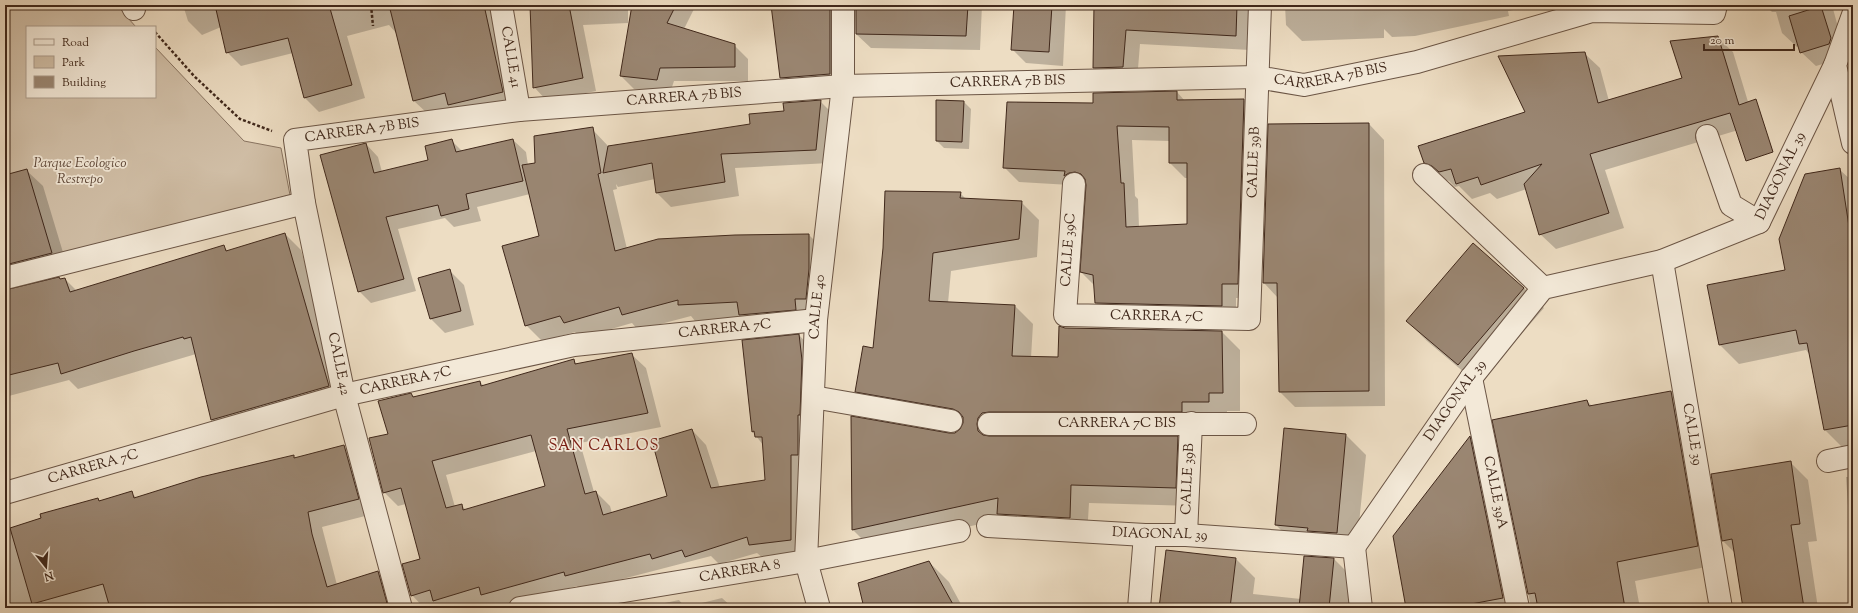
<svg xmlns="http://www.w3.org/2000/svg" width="1858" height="613" font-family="'Sorts Mill Goudy',serif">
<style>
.green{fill:#d0bea6;stroke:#887360}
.shadow{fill:#0003;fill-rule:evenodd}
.building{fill:#9a8672;stroke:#40281b;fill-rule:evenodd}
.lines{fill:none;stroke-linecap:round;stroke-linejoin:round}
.minor-casing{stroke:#6b5545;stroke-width:24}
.path{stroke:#40281b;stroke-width:2.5;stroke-dasharray:3 2;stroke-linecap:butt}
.minor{stroke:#f3e9d8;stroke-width:22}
.labels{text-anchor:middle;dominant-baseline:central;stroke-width:3.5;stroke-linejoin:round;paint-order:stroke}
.street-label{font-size:14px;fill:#40281b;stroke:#f3e9d8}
.park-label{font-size:14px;font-style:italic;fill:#5d4637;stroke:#f3e9d8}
.neighbourhood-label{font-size:15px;letter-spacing:1px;fill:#7a1f14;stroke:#f3e9d8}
</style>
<rect width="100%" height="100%" fill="#edddc3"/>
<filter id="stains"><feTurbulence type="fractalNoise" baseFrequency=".005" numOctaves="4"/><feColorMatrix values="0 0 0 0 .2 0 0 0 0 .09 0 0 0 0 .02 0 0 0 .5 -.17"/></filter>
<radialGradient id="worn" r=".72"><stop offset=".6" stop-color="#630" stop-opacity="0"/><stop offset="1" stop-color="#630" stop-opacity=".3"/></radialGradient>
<path class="green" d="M5,5h115l8,13 8,9h-109v70h128v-50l89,94 37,7 9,47 -285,74z"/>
<path class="shadow" d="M183,5h312l22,101 -89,8 -14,-13 -17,-67 -8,-9 -42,11 18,62 -46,14 -14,-14 -12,-45 -52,13 -14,-14 -6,-25 -19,8 -14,-14z
M531,5h97v18l-45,2 13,66 -49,10 -13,-14z
M634,5h62l-12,24 50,16 14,14v22h-74l-4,12 -36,-4 -13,-13z
M772,5h210l-2,45 -109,-2 -15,-14 -1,-27 -4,1 -7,80 -49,4 -14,-14z
M1015,5h51l-3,61 -37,-3 -14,-14z
M1095,5h157l-2,45 -110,-6 -3,37 -29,1 -14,-14z
M1285,5h253l-30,6 1,5 -94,20 -23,1 -8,-8v9l-82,3 -16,-16z
M1765,5h67l13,48 -2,5 -27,8 -15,-14 -2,-6 -2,1 -15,-14 -6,-21h-4z
M1717,37l16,15 22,73 -150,45 19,58 -68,21 -16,-15 -13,-45 -30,10 -7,-6 -18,6 -13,-13 -4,1 -6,-6 -9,-3 -15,-16 101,-49 58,-60 16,15 9,33 75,-22z
M1177,92l8,9 59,-1 15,15 -7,183h-16v22l-125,-2 -15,-15 -1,-17 -14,-14 6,-86 -68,-4 -15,-15 90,-63zM1132,140l38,1v22l15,15h3v47l-49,2 -1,-28 -3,-3z
M820,101l14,14 -4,48 -95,5 4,28 -68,11 -14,-14 -2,-14 -37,8 -2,-3 1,5 -4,1 14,59 182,-14 16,16 -3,63 -127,7 -4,-5 -53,14 -6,-7 -52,15 -5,-6 -33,9 -16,-16 15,-89 -11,-42 -53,13 4,14 -27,6 -9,-9 -47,11 18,62 -45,12 -12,-12 7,-147 12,13 4,15 47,-11 23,-20 11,11 50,-12 13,12 2,13 8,-1 56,-35 17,18 142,-22z
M964,102l7,7 -2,40 -25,-1 -7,-7z
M1369,124l15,16 1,266 -90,1 -15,-15 -2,-94 -14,-15 5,-158z
M1839,169l14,13v265l-10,1 -18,-18 -15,-75 -4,-5 -67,14 -19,-19 -12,-59 78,-16z
M26,170l17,16 25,83 -55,16 -4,6 56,-12 12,12 147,-44 4,4 57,-17 16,16 44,152 -117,34 -16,-16 -16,-66 -118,35 -9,-9 -64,17v-221z
M960,193l6,6 55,3 18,18 -2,37 -86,14 -3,32 67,3 18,18 -2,34h28l6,-30 157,4 18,18v61h-13v9l-226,11 -6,7h182l19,18 -3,50 -104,-3 -2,33 -84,-17 -132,29 -18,-18 -1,-112 97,16h6l6,-4 2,-5 -88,-16 -18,-18 17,-42z
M449,270l15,15 10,40 -29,8 -14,-14 -11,-40z
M1524,288l20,20 -66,76 -51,-43 -20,-20z
M799,335l14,15 -8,203 -41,6 -7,-6 -38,11 -8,-8 -131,34 -3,-4 -46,12 2,10h-47l-2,-5 -15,5h-28l-2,-2 -15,2 -12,-13 9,-36 -15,-55 -8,2 -14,-14 5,-58 22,-40 4,4 65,-16 4,4 89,-26 4,4 54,-10 15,14 15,59 -81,16 14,49h2l14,14 2,7 56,-17 24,-66 14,15 14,43 46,-7 -3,-36 -10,-13 -10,-91zM536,451l10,35 -80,24 -5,-5 -6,2 -9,-32z
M1671,392l19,19 26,154 -81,16 5,27h-109l-37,-187 93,-20 6,6z
M1285,429l61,6 20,20 -10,98 -60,-8 -20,-20z
M1470,438l19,19 31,151h-113z
M344,446l15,15 14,53 -51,13 15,58 41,-12 15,14 5,21h-393v-78l93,-31 2,2 31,-8 6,5 156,-42 3,2z
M1790,462l18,18 9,61 -9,1 10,66h-74l-9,-55 -12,-12z
M1846,477h7v100z
M1235,558l20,20 -2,16 48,5 33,-40 20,20 -3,29h-191z
M929,562l20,20 14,26h-98z
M722,598l11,10h-92l38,-8 6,7z
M805,605l3,3h-15z"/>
<path class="building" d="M215,5h114l23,80 -48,13 -16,-60 -62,15z
M389,5h95l19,87 -55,13 -3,-12 -32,8z
M530,5h39l14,73 -50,10z
M632,5h44l-9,18 68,21v23l-75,1 -3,12 -37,-4z
M771,5h59v69l-50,4z
M856,5h112l-2,31 -110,-2z
M1014,5h38l-3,47 -38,-2z
M1094,5h143l-1,31 -110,-6 -3,37 -30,1z
M1821,6l10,32 -2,6 -29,9 -11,-37z
M1718,36l21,69 17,-6 17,53 -27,9 -16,-48 -140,41 19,59 -70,22 -15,-51 18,-20 -61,21 -3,-8 -22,7 -5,-15 -12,3 -7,-6 -8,-3 -6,-17 107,-34 -27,-56 87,-4 13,51 84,-25 -12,-37z
M1177,91v9l67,-1 -6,185h-16v22l-127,-3 -2,-28 -13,-3 6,-87 -1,-6 -4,-5 -6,-2 -6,1 -5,3 1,-5 -62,-3 4,-66 86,1v-10zM1117,126l52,1v36h18v61l-61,3 -2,-44h-3z
M821,100l-5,50 -95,4 4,28 -69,11 -4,-30 -49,10 5,-27 142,-22 -1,-10 35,-3 -1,-8z
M936,100l28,1 -2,41 -26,-1z
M1369,123v268l-90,1 -2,-109h-14l5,-159z
M593,127l8,46 -3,1 17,77 43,-12 77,-4 74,-1v35l-3,30h-11l1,11 -57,5 -2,-13 -59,3v-5l-56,15 -3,-8 -55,16 -4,-7 -35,10 -23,-80 37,-10 -17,-71 13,-2 -1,-27z
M452,139l4,13 57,-13 10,42 -57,13 3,15 -28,7 -3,-11 -52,12 18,62 -46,13 -38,-137 46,-12 8,30 54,-13 -3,-14z
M1840,168l12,78h-3l4,24v155l-29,5 -17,-87 -8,1 -3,-14 -77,15 -12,-60 78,-15 -6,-31 26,-65z
M27,169l25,84 -47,12v-90z
M885,191l76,1 -1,6 62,3 -3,38 -86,14 -4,48 86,4 -3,51 46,1 1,-31 6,2 157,3 1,62h-14v9h-27v10h-193l-7,1 -4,5 -1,6 1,7 5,4 6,1h189l-2,52 -105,-3 -1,33 -73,-4 1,-16 -146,32 -1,-114 98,17h6l5,-4 3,-6v-6l-4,-5 -6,-3 -98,-17 8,-46 10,2 10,-100z
M285,233l44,153 -118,34 -20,-83 -7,2 -1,-2 -49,14 -73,23 -3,-11 -53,13v-86l54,-13 1,2 5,-1 5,14 154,-47 2,6z
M1473,243l51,45 -66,77 -52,-44z
M450,269l11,42 -31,8 -12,-41z
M799,334l3,26 -2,55h-2v40h-7v85l-42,5 -2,-8 -62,20 -3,-7 -30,9 -2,-5 -85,22 -1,-4 -83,23 -2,-8 -46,14 -3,-11 -19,6 -9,-32 18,-5 -19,-71 -18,5 -14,-55 19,-4 -10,-33 33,-8 2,4 67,-16 1,5 93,-27 1,5 57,-11 16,60 -81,16 18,65 11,-3 7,24 64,-19 -15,-55 40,-12 19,59 54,-8 -3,-43h-7l-1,-6 -2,1 -10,-92zM531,435l14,51 -82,24 -1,-6 -16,4 -14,-47z
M1671,391l27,155 -81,16 8,46h-87l-3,-15 -7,1 -36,-174 95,-20 2,6z
M1284,428l62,6 -9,99 -30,-2 1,-3 -33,-3z
M1470,436l33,162 -53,10h-44l-13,-72z
M344,445l15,54 -51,13 4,22 15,53 51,-16 9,32 -17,5h-260l-7,-24 -71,20 -22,-76 31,-10 -1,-4 58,-16 1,3 33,-10 2,7 67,-21 93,-22v3z
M1791,461l9,63 -9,1 13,83h-61l-11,-69 -10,2 -11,-67z
M1166,550l70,8 -6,50h-71z
M1304,556l30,2 -5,50h-30z
M929,561l26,47h-91l-6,-25z"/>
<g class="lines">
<g class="minor-casing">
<g id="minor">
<path d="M132,5l2,4"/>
<path id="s1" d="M501,5l18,105"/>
<path d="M1853,15l-18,50 18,78"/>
<path d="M1707,136l24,69 28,17"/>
<path d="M1424,175l119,113"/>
<path id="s2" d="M1074,184l-9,131 184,4 11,-314"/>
<path id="s3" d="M1662,261l59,347"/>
<path d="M5,278l299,-75"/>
<path id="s4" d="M1471,378l47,230"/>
<path d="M813,397l138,24"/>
<path id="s5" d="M989,424h256"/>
<path d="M1828,461l25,-5"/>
<path id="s6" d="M5,493l339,-98 230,-50 242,-25"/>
<path id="s7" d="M988,526l157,9h41l168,12"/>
<path id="s8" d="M1186,535l5,-112"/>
<path id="s9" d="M1354,547l117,-169 72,-90 119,-27 97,-39 76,-157"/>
<path d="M1354,547l7,61"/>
<path id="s10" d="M401,608l-57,-213 -40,-192 -9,-63 224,-30 324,-24 414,-9 47,8 113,-23 175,-51 122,2 2,-8"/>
<path id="s11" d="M520,608l286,-47 153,-30"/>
<path id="s12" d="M819,608l-13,-47 10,-241 27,-234v-81"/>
<path d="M1139,608l6,-73"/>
</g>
</g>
<path class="path" d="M371,5l2,21
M155,32l39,44 46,43 32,12"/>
<use href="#minor" class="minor"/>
</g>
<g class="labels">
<g class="street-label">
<text stroke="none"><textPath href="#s1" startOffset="53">CALLE 41</textPath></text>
<text stroke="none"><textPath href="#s10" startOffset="1520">CARRERA 7B BIS</textPath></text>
<text stroke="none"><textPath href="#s10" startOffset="1196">CARRERA 7B BIS</textPath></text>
<text stroke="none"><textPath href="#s10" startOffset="872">CARRERA 7B BIS</textPath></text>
<text stroke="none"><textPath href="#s10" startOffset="548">CARRERA 7B BIS</textPath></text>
<text stroke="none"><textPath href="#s2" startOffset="472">CALLE 39B</textPath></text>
<text stroke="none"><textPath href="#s9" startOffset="598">DIAGONAL 39</textPath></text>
<text transform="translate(1069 250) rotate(-86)">CALLE 39C</text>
<text stroke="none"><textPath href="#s12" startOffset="303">CALLE 40</textPath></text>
<text stroke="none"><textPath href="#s2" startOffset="223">CARRERA 7C</textPath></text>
<text stroke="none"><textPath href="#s6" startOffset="740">CARRERA 7C</textPath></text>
<text transform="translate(338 364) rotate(78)">CALLE 42</text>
<text stroke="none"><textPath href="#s6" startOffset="416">CARRERA 7C</textPath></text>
<text stroke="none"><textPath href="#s9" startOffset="178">DIAGONAL 39</textPath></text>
<text stroke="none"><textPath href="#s5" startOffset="128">CARRERA 7C BIS</textPath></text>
<text stroke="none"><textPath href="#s3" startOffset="176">CALLE 39</textPath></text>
<text stroke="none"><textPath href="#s6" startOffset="92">CARRERA 7C</textPath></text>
<text stroke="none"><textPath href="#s8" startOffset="56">CALLE 39B</textPath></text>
<text stroke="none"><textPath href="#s4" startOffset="117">CALLE 39A</textPath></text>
<text stroke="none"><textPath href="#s7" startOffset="172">DIAGONAL 39</textPath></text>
<text stroke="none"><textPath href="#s11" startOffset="223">CARRERA 8</textPath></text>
</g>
<g class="park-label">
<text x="80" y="164">Parque Ecologico<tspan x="80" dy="16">Restrepo</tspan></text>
</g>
<g class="neighbourhood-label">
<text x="604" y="446">SAN CARLOS</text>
</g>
</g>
<rect width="1858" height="613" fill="none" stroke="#edddc3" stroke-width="20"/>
<rect x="6" y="6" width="1846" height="601" fill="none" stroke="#40281b" stroke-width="2"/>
<rect x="10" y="10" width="1838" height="593" fill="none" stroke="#40281b"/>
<rect x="26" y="26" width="130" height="72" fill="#f3e9d8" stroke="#ab9c8c"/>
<rect x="34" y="39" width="20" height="6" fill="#f3e9d8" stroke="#ab9c8c"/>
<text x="62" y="46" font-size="12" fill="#40281b">Road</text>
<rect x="34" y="56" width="20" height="12" fill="#d0bea6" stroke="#ab9c8c"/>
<text x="62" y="66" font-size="12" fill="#40281b">Park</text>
<rect x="34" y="76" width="20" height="12" fill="#9a8672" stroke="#ab9c8c"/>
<text x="62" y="86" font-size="12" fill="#40281b">Building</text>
<g transform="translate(46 567) rotate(163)" stroke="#f3e9d8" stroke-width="3" paint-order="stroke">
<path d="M0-3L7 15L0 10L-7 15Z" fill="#40281b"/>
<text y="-6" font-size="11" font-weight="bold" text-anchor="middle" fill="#40281b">N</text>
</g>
<path d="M1704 44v6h90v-6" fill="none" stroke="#40281b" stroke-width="2"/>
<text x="1710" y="44" font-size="12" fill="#40281b" stroke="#f3e9d8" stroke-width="3" paint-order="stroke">20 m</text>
<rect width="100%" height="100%" filter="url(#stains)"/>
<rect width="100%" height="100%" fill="url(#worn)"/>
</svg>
